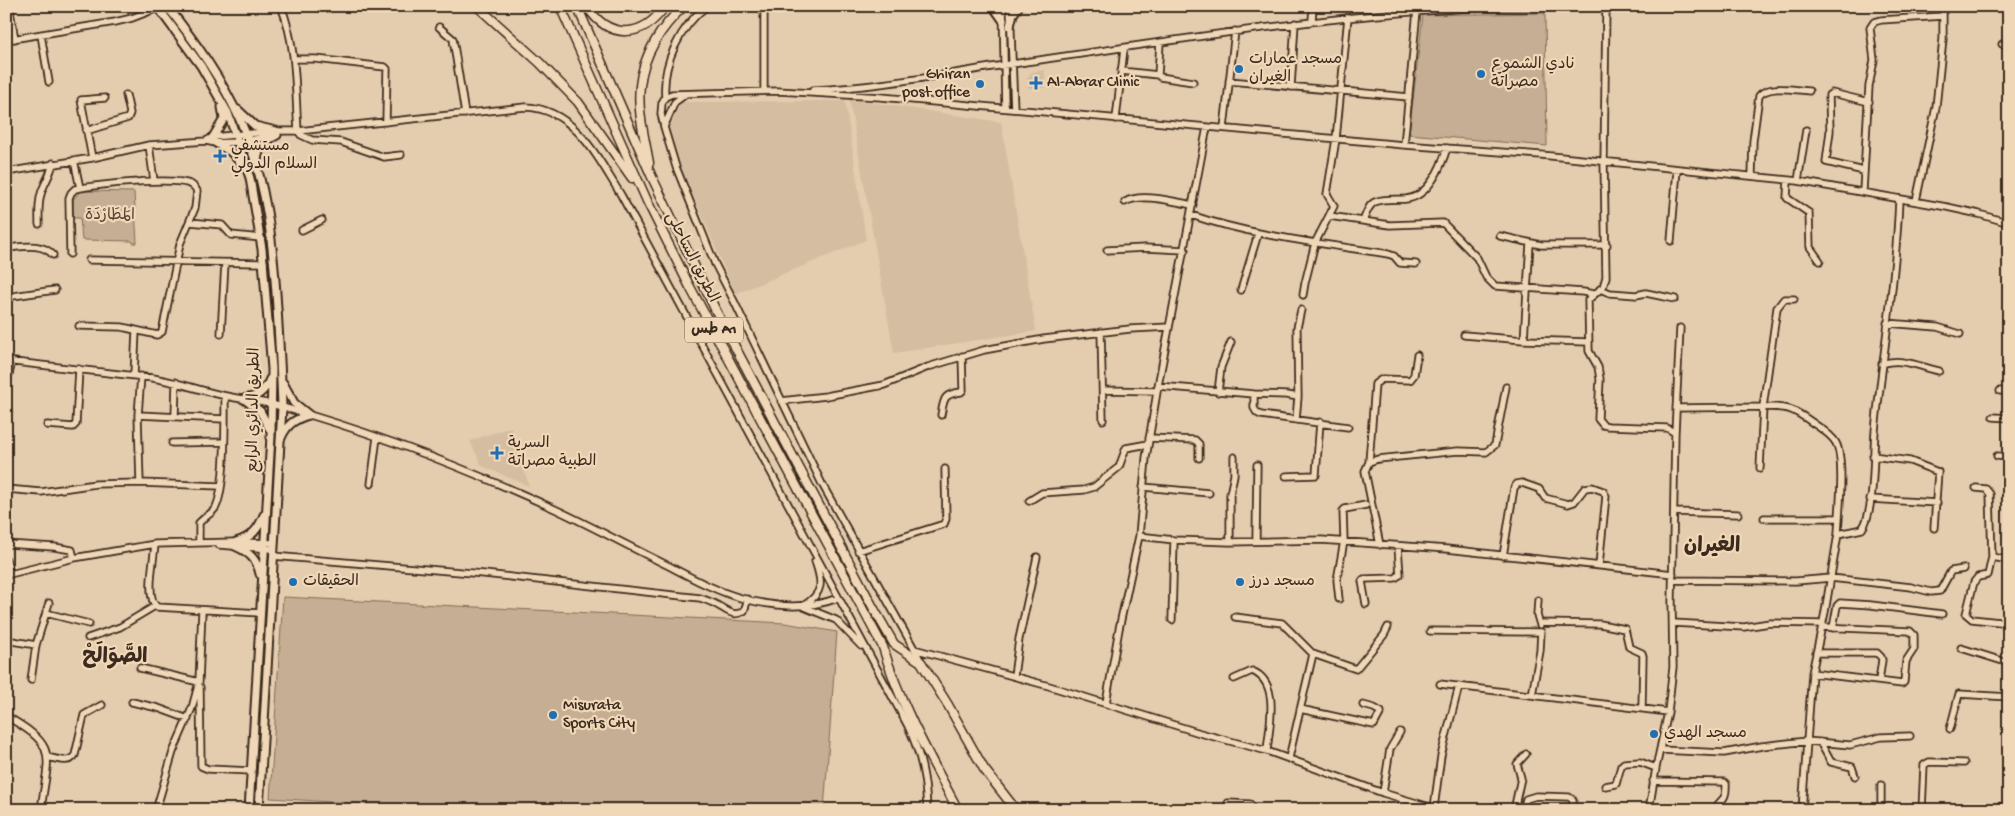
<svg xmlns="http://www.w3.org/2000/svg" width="2015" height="816" font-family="'Gochi Hand','Playpen Sans Arabic',sans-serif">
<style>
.built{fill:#d4bda0}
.green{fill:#c5ae93;stroke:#806c58}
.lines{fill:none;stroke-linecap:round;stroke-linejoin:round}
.minor-casing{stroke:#3b2a1e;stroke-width:9}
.major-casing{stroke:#3b2a1e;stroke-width:11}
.highway-casing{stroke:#3b2a1e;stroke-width:11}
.minor{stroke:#efd7b7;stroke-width:5.5}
.major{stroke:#efd7b7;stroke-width:7}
.highway{stroke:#efd7b7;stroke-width:8}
.poi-dot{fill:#1f6fb2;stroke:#efd7b7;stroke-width:2}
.labels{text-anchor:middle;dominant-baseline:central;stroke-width:4.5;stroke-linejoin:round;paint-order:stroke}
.shield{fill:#efd7b7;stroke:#715e4c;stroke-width:1}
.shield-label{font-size:15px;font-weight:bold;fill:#3b2a1e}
.poi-label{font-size:16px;fill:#3b2a1e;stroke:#efd7b7;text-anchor:start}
.park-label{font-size:16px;fill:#574435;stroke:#efd7b7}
.street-label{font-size:16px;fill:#3b2a1e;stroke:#efd7b7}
.district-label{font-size:21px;font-weight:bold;fill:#3b2a1e;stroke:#efd7b7}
</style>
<rect width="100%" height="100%" fill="#e4ccae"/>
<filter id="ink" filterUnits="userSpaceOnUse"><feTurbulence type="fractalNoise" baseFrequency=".02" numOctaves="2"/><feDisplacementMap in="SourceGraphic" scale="10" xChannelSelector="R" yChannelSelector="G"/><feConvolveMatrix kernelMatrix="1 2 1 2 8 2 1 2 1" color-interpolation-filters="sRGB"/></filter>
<g filter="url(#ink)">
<path class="built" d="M1045,70v18h-17l-1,-10 5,-6z
M849,99l152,23 35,209 -142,22z
M845,101l21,139 -131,54 -33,-79 -15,-30 -20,-54 14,-29z
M511,427l18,59 -47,-20 -12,-25z"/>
<path class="green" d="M1545,13l2,133 -138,-12 14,-119z
M80,191l54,1 3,51h-4l-1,-2 -50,-1 -2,-22h-7v-18z
M283,597l502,26 52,9 -13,178h-369l-185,-12z"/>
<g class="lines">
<g class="minor-casing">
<path id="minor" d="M9,6l6,33
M281,6c16,40 14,83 17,125l3,4 11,5 29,2 43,15 17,-2
M764,6v85
M1003,6l2,102
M1010,6l4,103
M1606,6l-2,156 2,115 -3,10 -15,13 1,51 9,16 2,12 -2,40 5,6 5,1 59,2 8,5 -3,170 1,64 -5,45 -12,56 -7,42
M1312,21l1,-15
M439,27l14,12 12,75
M41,35l8,47
M6,40l109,-18 17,-4 26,-10
M1160,43l-2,32 2,2 33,5
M2002,44l7,1
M294,59h22l69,8 2,2 -1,53
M1121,71l37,4
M1229,81l180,16
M1291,87l4,-64
M813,90c67,-3 132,-16 198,-26 176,-25 351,-56 529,-58
M665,97c-3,-33 15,-71 42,-91
M1116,119l8,-70
M664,127l11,-25 11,-8
M1207,127l-49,259 -12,72 -7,78 35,4 56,2 91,-2 126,9 226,25
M1224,128l11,-97
M86,131l42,-13 2,-5 -4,-18
M206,141l7,-4 63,-6h22l227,-24c49,1 73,51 96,88l287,531c13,28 18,53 19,84
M149,145l5,36
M1404,145l13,-134
M92,158l-11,-58 24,-2
M74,160l6,28
M1864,171l-38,-9 4,-31 -1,-36 3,-2 37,9
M6,172l86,-14 57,-13 57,-4 10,2 22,-1 35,-6
M1752,176l1,-35 6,-45c9,-12 36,-6 50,-5
M1788,180l-1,18 22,15 1,34 10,14
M1798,181l8,-51
M1863,191l6,-105 5,-26 -4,-32 4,-6 7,-2 62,-4
M1916,201l20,-94 7,-68v-33
M1125,202c16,-10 50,0 68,3
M1191,215c65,22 131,28 197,39l6,2 6,7 16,1
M1329,216l61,9 53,-2 34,35 9,19 9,9 88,6 10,2
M1363,221c3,-6 5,-16 12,-19 9,-4 21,-2 31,-3 22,-2 35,-31 41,-51
M190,222l32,3 9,10 30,3
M39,224c0,-10 -1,-20 2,-30 3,-11 9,-17 12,-31
M302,230l20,-10
M1500,236l41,9h66
M1671,241l6,-71
M6,248c16,-1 36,-6 47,7
M1107,250l38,-2 40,2
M70,254l-1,-56 2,-5 4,-4c21,-4 101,-13 117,-4 3,2 4,4 5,6l-2,17 -15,36 -18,88 -5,3 -35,-8 -43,-1
M89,260l175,3
M1600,289l10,4 26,2 10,-2 29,6
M1241,290l17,-56
M1303,295l2,-12 10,-40 19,-37 -7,-12 9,-55 12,-122
M6,297l49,-7
M1887,323l50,4 23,7
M1101,332l2,88
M221,334l4,-71
M1464,335l60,5 65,2
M1524,340l6,-97
M6,361l147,17c25,4 48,13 73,18 18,4 37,5 56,11 94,26 186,62 275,103 38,18 75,38 112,56 23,12 47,25 72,32 32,9 66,12 97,0
M1882,364c19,-7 39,3 57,7
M134,375l2,-44
M1158,386l96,8 33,1 11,2 -2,22
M6,388l6,-27
M1103,390l54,1
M2000,391h9
M1218,392l3,-25 10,-25
M1254,394v14l3,5 4,2 87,12
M1298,397l-1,-69 4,-18
M781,401l45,-5 58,-11 44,-18 56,-17 60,-11 86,-10 39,-2
M1676,408l87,-1 14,-99 7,-9h10
M138,415l86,4
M941,415c3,-16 2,-21 20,-23l2,-2 -1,-34
M175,416l1,-34
M1993,417l16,1
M47,425l26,2 3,-3 3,-55
M1675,433l5,-105
M1149,438l46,2 4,4v14
M172,443l51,-1
M1873,456l37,5 28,11 -4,56
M1997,456l12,1
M1369,462l6,-78 7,-5 28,1 4,-5 3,-20
M1760,468l3,-61c26,0 29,1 50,16 7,5 18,11 23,20 9,17 3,70 2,91
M1286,476l30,-1 4,-53
M140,483l-2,-68 3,-39
M371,484l6,-47
M1143,487l66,6
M1976,488l10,1 4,5 2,63 -4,18 -10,2 -4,5 -8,32 6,5 37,4
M6,489l35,3 55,-8 44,-1 80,3
M1870,499l67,4
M1029,501l13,-8 42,-3 10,-3 25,-20 7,-19 22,-4
M1674,512l64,2
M1764,518h75
M1256,541l1,-76
M1230,542v-48l4,-19v-18
M199,543v-20c5,-6 13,-9 17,-16 10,-22 9,-85 9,-111
M6,544l48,3 18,3 2,8
M155,544c-1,16 -10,54 2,63l103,6
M219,545l54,4
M1380,545l-15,-74 4,-9 9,-3 80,-8 28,1 9,-7 11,-58
M858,551l86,-27 2,-5 -1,-50
M273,556l211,18 216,24c6,2 12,4 17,7 10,5 16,13 27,6l4,-12
M1503,556l11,-68 3,-4 5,-1 17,6 6,9 23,6 6,-2 11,-14 7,-1 11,4 3,5 -7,69
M1992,557l17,3
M6,559l4,14
M6,575l68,-17 81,-14 81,-2 38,1
M1673,580l123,1 35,-3 80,9 20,5 9,-1 11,-20 13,-2
M1339,599l-2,-19 7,-39 -1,-30 2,-2 21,-4
M1538,600l-1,15 3,10
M1366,604l-4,-23 2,-2 31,-1 5,-3 -2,-28
M803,606c22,-14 19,-24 12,-45
M804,607l32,13 25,26
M46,613l43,11
M1235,617l47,6 31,31 43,15 28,-34 4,-8
M1172,620l2,-80
M1540,623l60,1 25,5 4,18 13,6 1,3 -1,52
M1673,623l71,4 26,-4 53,1
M1833,628l4,-22 3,-3 31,2 71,9
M1430,631l111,1 -1,19 -8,44
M88,638l32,-11 35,-21
M6,640l30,5
M1961,648l48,15
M914,649l135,37 151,47 67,18 116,42 57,17
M1816,653h61l4,4 1,3 -3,21
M921,661l-99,-177 -88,-183 -19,-37 -39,-97 -12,-40 -3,-13 1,-11 3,-6 7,-3 106,-3 103,6 523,48 137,10 257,26 149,26 32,7 30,9
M140,668l59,14
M1812,673l90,11 2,-2 2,-21 8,-12v-14l-4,-4 -88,-4
M1014,676l5,-37 18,-82
M1234,679l18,-8c29,11 17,56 15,80
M31,680l5,-35 13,-42
M1440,684l228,28
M200,687l1,79 7,3 43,2
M132,702l26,6 30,11
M1106,703l13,-74 20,-93
M1300,709l74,16 7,-13 -7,-4 -11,-3
M6,716c54,31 42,38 35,94
M1950,729l9,-35 50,3
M1820,742l11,20 21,5 3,9
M1661,750l63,3 38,-7 45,-5 43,4 31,-8 29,-1
M47,757c10,2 23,7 28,-2l9,-40 18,-10
M1289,758l24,-104
M1653,781l71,1 2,2c1,20 -8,14 -10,26
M1881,785v25
M1605,786l11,-2 5,-18 3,-3 16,-1 16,6
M1383,793l7,-44 10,-17
M1228,803l22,1 3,6
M1434,808l7,-52 18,-70
M156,810l17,-58 19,-44 7,-26 3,-71
M1400,810l3,-10
M1514,810l7,-32 -4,-14 9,-10
M1523,810l3,-11 10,-3 33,1 4,3 -1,10
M1802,810l10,-137 13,-61 13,-78 24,-5c13,-17 11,-74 13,-98 8,-77 21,-154 24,-232
M1922,810l2,-45 5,-3 35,1"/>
</g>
<g class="major-casing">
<path id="major" d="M157,6l44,60 27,47 22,65 12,71 10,120 -1,67 -22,374
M167,6c29,37 55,73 74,116 26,59 32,122 36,186 2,33 4,65 5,99l-23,403
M993,6l10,14
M1010,26l3,-12 6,-8
M238,110l17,16 21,5
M213,137l11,-18 -2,-12
M216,143l15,9 14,16
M257,164c0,-15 7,-23 20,-29
M283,383l11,20 15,12
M244,399l16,12 9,17
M244,399c13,-2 21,-7 26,-20
M281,438c6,-14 14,-19 28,-23
M236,542c16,-5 22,-12 28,-27
M235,546c14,6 22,13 25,28
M1978,810l31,-3"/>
</g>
<g class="highway-casing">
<path id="highway" d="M477,6l62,56 39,40 54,76
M560,6l88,197 42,84 193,360c17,58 47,110 75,163
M577,6l74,169 65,136 158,298 20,35 27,18 27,43 36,64 32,41
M587,6c21,34 56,33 78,0
M649,163c-4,-24 -12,-52 -9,-77 3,-31 21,-59 44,-80"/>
</g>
<use href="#minor" class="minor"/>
<use href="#major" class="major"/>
<use href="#highway" class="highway"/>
</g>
</g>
<g class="poi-dot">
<circle cx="1239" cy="69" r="5"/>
<circle cx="1481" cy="74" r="5"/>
<path d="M1033.5 75.5h5v5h5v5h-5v5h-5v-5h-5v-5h5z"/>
<circle cx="980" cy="84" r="5"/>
<path d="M217.5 148.5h5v5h5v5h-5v5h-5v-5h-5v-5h5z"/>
<path d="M494.5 445.5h5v5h5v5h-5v5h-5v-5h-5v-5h5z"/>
<circle cx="293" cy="582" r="5"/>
<circle cx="1240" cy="582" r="5"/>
<circle cx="553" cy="715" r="5"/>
<circle cx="1654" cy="734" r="5"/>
</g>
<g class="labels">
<rect class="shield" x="685" y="317.5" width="58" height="25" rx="4"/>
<g class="shield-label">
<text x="714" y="330">طس A1</text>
</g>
<g class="poi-label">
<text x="1249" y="60">مسجد عمارات<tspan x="1249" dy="18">الغيران</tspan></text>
<text x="1491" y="65">نادي الشموع<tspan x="1491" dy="18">مصراتة</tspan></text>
<text x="970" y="75" text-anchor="end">Ghiran<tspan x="970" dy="18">post office</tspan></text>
<text x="1047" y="83">Al-Abrar Clinic</text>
<text x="231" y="147">مستشفي<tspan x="231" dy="18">السلام الدولي</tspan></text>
<text x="508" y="444">السرية<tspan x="508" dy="18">الطبية مصراتة</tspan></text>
<text x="303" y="582">الحقيقات</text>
<text x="1250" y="582">مسجد درز</text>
<text x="563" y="706">Misurata<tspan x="563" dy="18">Sports City</tspan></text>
<text x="1664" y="734">مسجد الهدي</text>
</g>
<g class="park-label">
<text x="110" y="216">المَطَارْدَة</text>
</g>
<g class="street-label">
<text transform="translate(691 258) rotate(63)">الطريق الساحلى</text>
<text transform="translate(255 410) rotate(-89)">الطريق الدائري الرابع</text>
</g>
<g class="district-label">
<text x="1712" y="547">الغيران</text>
<text x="115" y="658">الصَّوَالَحْ</text>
</g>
</g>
<rect width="2015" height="816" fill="none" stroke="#efd7b7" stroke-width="25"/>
<rect x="12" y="12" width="1990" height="791" fill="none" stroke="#3b2a1e" stroke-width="2" filter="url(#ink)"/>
</svg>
